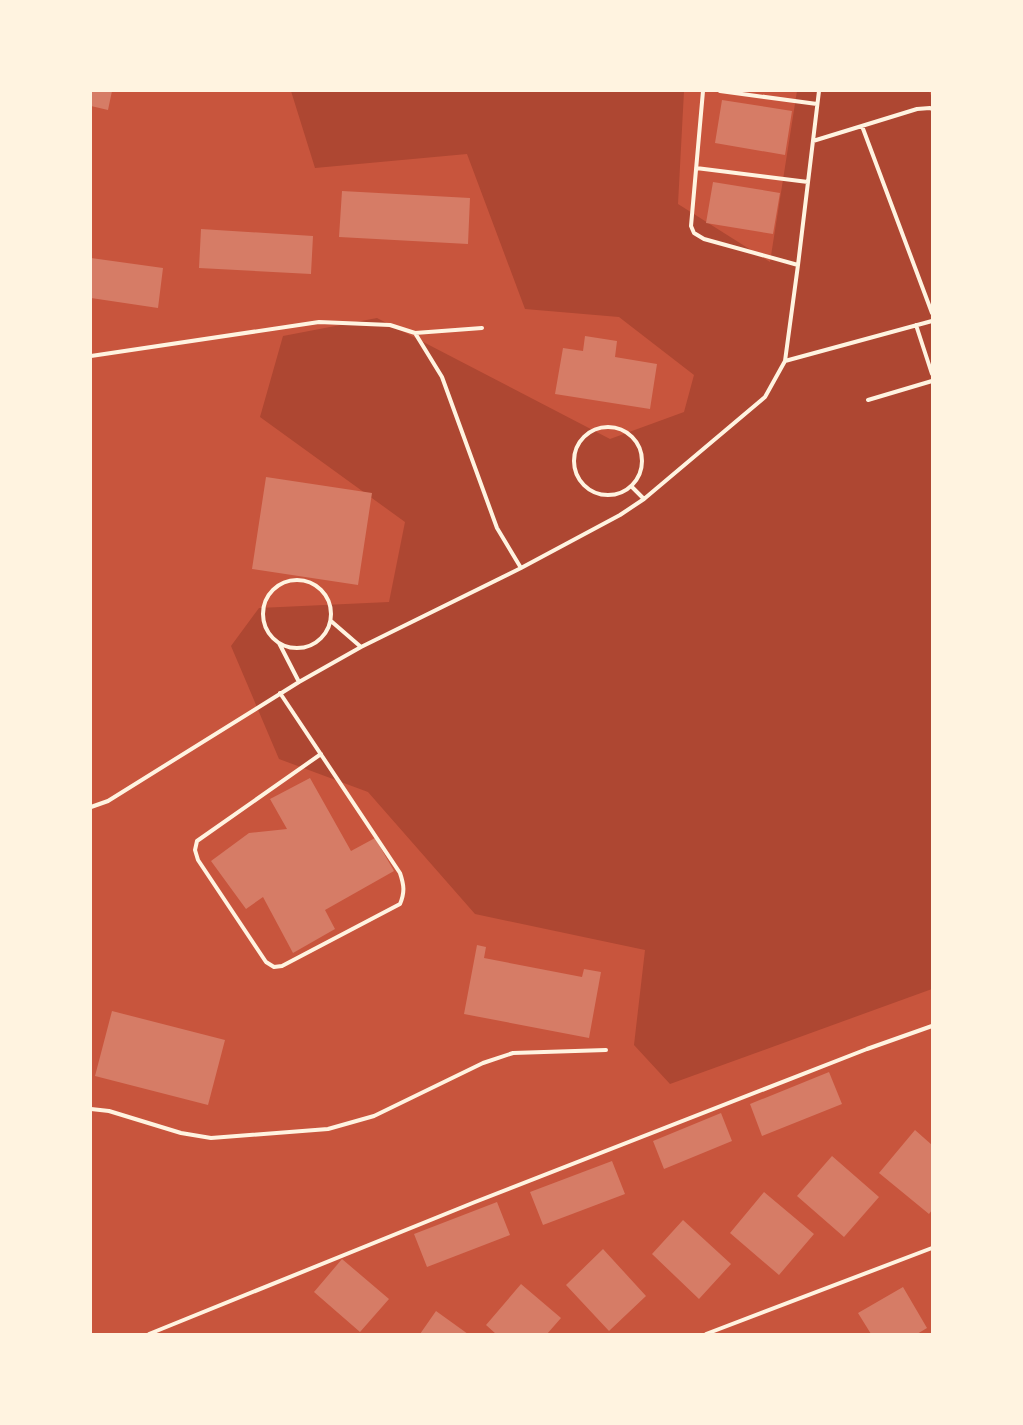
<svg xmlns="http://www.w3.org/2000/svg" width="1023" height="1425" font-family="Helvetica,sans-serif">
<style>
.green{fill:#ae4732}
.building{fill:#d67c66}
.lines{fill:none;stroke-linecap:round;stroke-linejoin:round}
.minor{stroke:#fff3e0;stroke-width:4}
</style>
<rect width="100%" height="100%" fill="#c8553d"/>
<path class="green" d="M291,91h393l-6,113 92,58 27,-171h132l3,7v891l-262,95 -36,-39 11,-95 -170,-36 -107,-122 -89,-33 -48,-113 28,-38 130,-6 16,-80 -145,-105 23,-81 94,-18 233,121 74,-27 10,-37 -75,-58 -94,-8 -58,-155 -152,14z"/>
<path class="building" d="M91,91h21l-4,19 -17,-4z
M722,100l70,11 -7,44 -70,-12z
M713,182l67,11 -7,41 -67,-11z
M342,191l128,7 -2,46 -129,-7z
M201,229l112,7 -2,38 -112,-6z
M91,258l72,10 -5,40 -67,-10z
M585,336l32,5 -2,16 42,7 -7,45 -95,-15 8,-46 20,3z
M266,477l106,16 -14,92 -106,-16z
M310,778l41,73 24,-13 19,33 -69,39 10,19 -42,24 -30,-56 -17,12 -35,-48 38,-28 38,-4 -17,-30z
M477,945l9,2 -2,11 98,19 2,-8 17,3 -12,66 -125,-24z
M112,1011l113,29 -17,65 -113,-29z
M829,1072l13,32 -80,32 -12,-32z
M721,1113l11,28 -68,28 -11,-28z
M915,1130l17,15v65l-3,4 -50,-41z
M832,1156l47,41 -35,40 -47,-41z
M612,1161l13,33 -82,31 -13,-33z
M764,1192l50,42 -35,41 -49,-42z
M497,1202l13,33 -83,32 -13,-33z
M683,1220l48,44 -32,35 -47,-45z
M603,1249l43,47 -37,35 -43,-46z
M342,1259l47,40 -29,33 -46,-40z
M521,1284l40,34 -14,16h-51l-10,-9z
M903,1287l24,41 -10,6h-46l-13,-21z
M436,1311l32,23h-48z"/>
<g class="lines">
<path class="minor" d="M703,91l-12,135 3,7 10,6 94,26
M720,91l97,13
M862,126l70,187
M813,141l104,-32 13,-1 2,1
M696,168l112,14
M916,325l16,49
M415,333l67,-5
M91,356l228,-34 71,3 25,8 27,44 55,151 24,40
M785,361l147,-40
M868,400l64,-19
M574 461a34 34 0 1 1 68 0a34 34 0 1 1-68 0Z
M631,486l13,13
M263 614a34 34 0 1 1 68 0a34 34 0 1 1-68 0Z
M331,621l30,26
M279,643l20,39
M280,693l120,180c4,12 5,19 0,31l-118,62 -8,1 -8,-5 -68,-102 -3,-10 2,-9 124,-87
M91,807l17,-6 191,-119 62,-35 160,-79 99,-53 24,-16 121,-102 20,-36 13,-96 21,-174
M91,1109l18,2 72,22 30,5 117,-9 46,-13 109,-53 30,-10 93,-3
M149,1334l326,-132 392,-153 65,-23
M706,1334l226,-86"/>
</g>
<rect width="1023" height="1425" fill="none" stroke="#fff3e0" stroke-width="184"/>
</svg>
